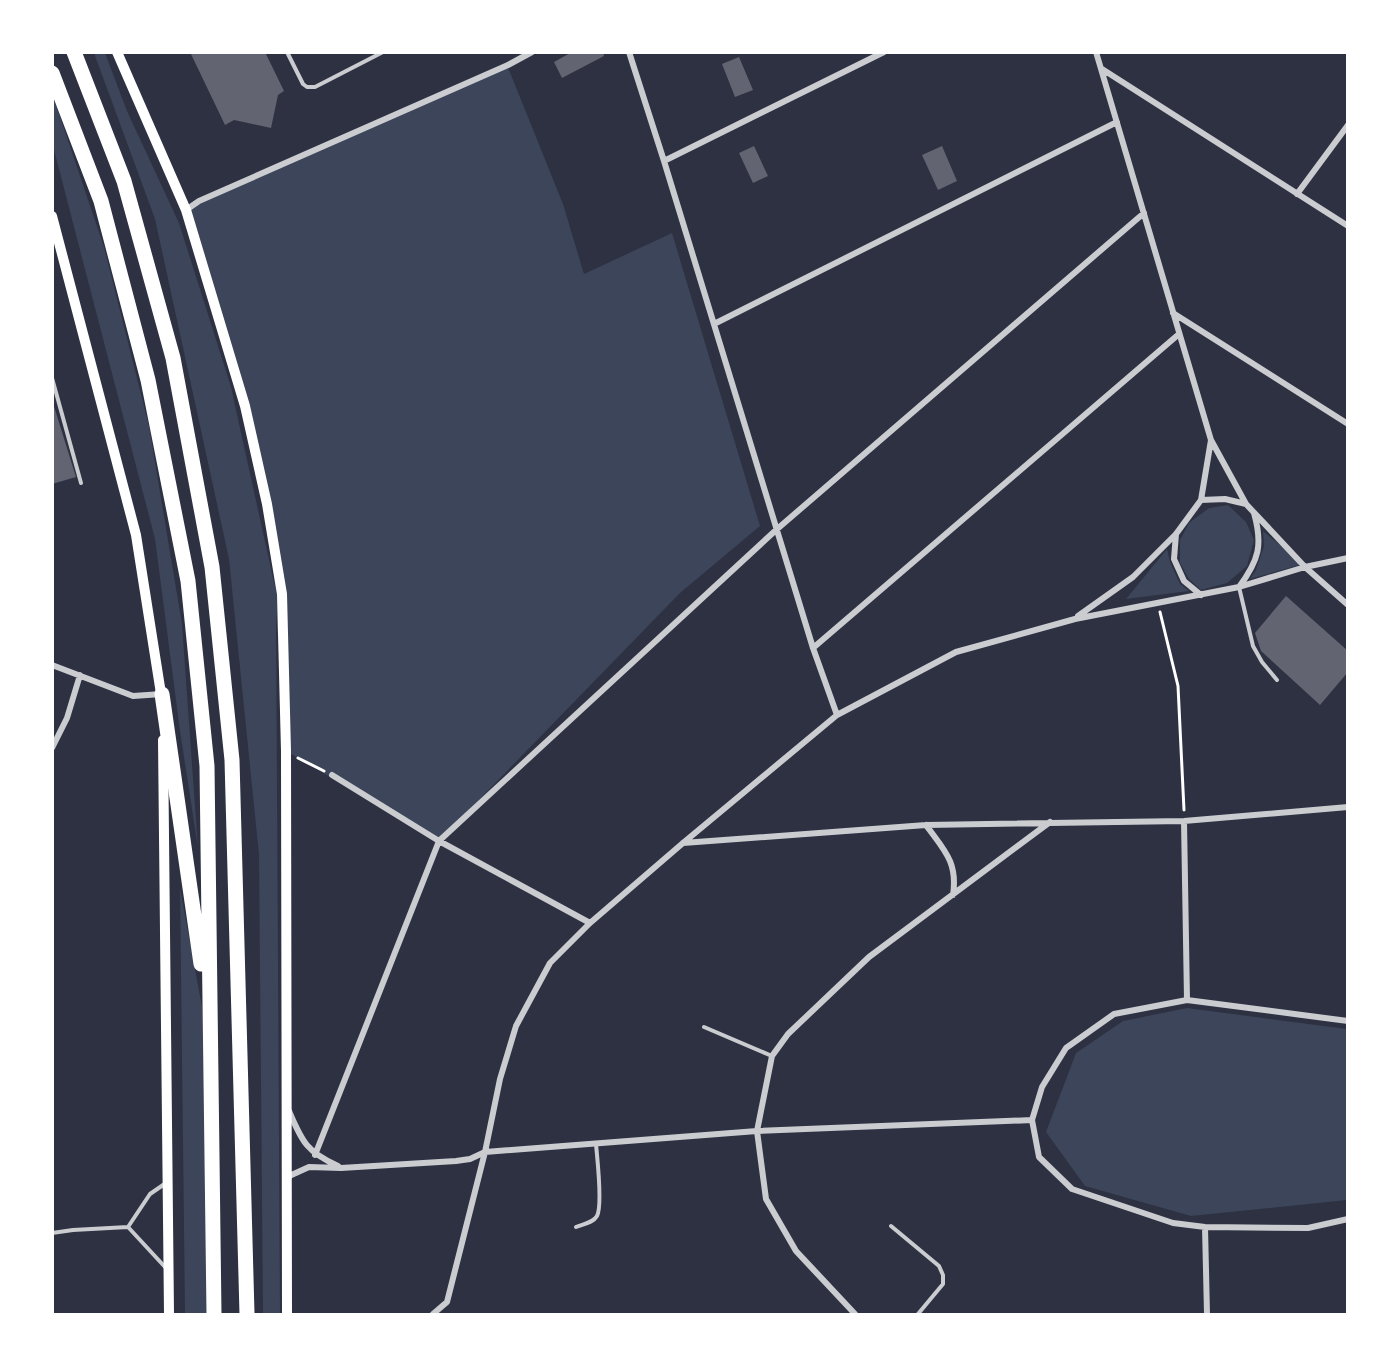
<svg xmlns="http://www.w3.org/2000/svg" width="1400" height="1367" font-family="'Times New Roman',serif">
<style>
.green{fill:#3c4559}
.building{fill:#626471}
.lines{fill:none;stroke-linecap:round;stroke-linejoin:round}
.path{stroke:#fff;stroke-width:3}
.service{stroke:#caccd0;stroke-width:4}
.minor{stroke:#caccd0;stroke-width:6}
.secondary{stroke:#fff;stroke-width:10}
.motorway{stroke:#fff;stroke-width:15}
</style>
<rect width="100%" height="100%" fill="#2d3142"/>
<path class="green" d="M94,53h11l22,58 52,112 52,164 44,200 -8,-83 -81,-294 321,-145 56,139 21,70 88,-41 88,293 -80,67 -241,248 -153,-90 -10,-140 4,703h-17l-4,-459 -30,-296 -74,-340z
M53,96l51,151 45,179 33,198 16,224 -18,-117 -25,-192 -102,-393z
M1228,505l18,17 8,18 -7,26 -20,17 -26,7 -12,-11 -9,-16v-23l9,-17 20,-15z
M1263,531l40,33 -53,15 6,-9 8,-24z
M1167,549l3,13 10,22 9,7 -63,8z
M180,888l22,119 2,25 4,282h-23z
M1187,1008l160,21v171l-156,16 -106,-30 -39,-54 30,-79 47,-32z"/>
<path class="building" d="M190,52h75l19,39 -6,4 -7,33 -37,-8 -9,5z
M572,52h31l1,4 -42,22 -8,-16z
M739,57l14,33 -18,7 -13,-33z
M754,146l14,30 -15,7 -14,-30z
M942,146l15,35 -19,9 -16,-35z
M52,400l24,77 -24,7z
M1286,596l62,55v21l-28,33 -59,-54 -6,-18z"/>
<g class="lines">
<path class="path" d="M1160,612l18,74 6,124
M298,758l26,13"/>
<path class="service" d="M287,52l16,32 4,3h8l68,-35
M52,378l29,105
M1239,587l14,59 9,16 15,18
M704,1027l68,29
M891,1226l48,40 4,9v9l-25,30
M128,1227l22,-33 16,-11
M576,1227c7,-3 17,-4 21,-11 6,-11 0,-59 -1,-72
M52,1233l21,-3 55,-3 37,40"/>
<path class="minor" d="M629,52l35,109 149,487 24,67
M1102,69l246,157
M664,161l220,-109
M1297,194l51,-69
M186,210l13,-9 309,-136 24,-13
M1173,313l175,111
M714,324l403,-202
M1211,440l35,64 59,63 43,38
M1201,500l24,-1 21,5
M1176,534l-2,25 10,22 17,14
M1239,587c20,-27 24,-42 15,-74
M1078,616l55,-39 43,-43 25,-34 10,-60 -115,-388
M813,648l366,-314
M52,665l81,31 29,-2
M52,748l15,-30 13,-43
M332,775l107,66 151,82
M1184,821l3,179
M926,825c18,25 32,37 27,70
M683,843l243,-18 258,-4 164,-14
M1348,1021l-161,-21 -73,14 -48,34 -24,39 -10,33 7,37 33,32 101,34 32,4 103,1 40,-9
M289,1111c13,31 18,41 49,55
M315,1155l124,-314 337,-311 368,-317
M287,1177l22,-10 32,1 115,-7 14,-2 15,-7 272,-21 275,-11
M1205,1227l2,87
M433,1314l14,-12 38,-150 15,-73 16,-53 34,-63 40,-40 93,-80 154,-128 119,-63 119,-33 164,-32 66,-20 43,-9
M855,1314l-59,-63 -30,-52 -9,-68 15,-75 16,-22 81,-77 181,-135"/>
<path class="secondary" d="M117,52l69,158 59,196 22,98 15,90 4,157 1,563
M52,216l84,319 26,165
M163,740l6,574"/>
<path class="motorway" d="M74,52l50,129 49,177 39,209 20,193 15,554
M52,73l49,128 47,179 40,201 19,185 7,548
M162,694l39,270"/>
</g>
<rect width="1400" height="1367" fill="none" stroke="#ffffff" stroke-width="108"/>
</svg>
